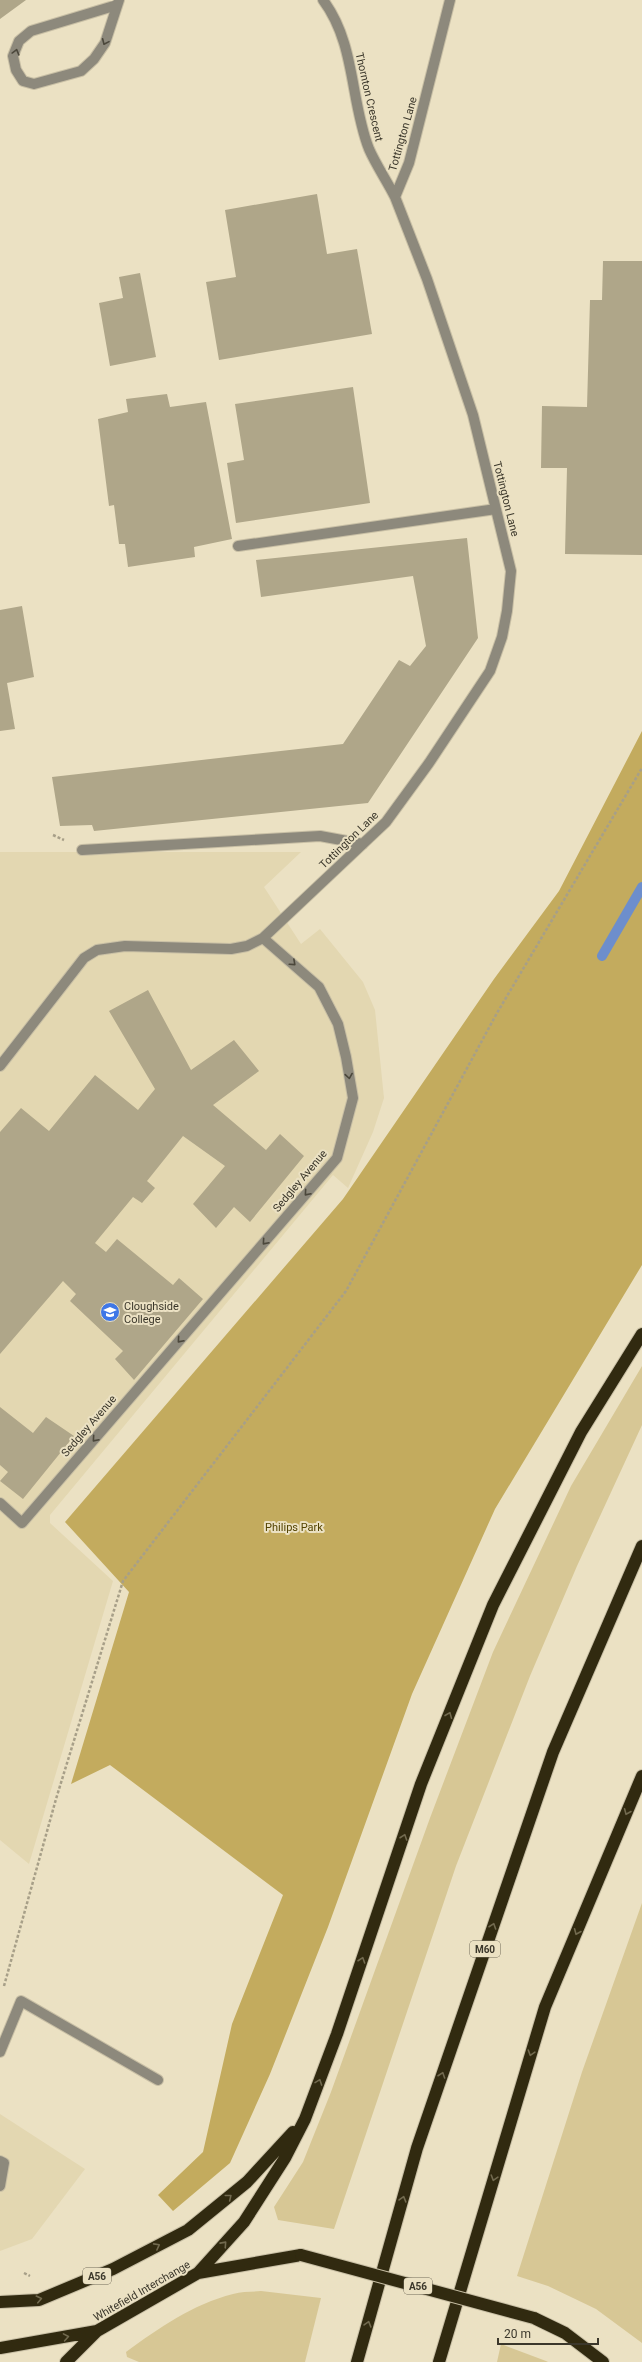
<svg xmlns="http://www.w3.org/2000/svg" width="642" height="2362" font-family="Roboto,sans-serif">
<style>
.built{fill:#e3d7b1}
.green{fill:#d7c795}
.forest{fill:#c3ab5e}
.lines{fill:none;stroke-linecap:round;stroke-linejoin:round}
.stream{stroke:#6d8ecc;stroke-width:10}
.building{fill:#afa689}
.minor-casing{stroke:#c8bfa5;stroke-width:12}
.highway-casing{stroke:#c8bfa5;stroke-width:14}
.path{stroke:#a79f88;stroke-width:2.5;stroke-dasharray:3 2;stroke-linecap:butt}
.minor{stroke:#8d897c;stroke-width:10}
.highway{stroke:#312a10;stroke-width:12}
.highway-bridge-casing{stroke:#c8bfa5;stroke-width:14;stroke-linecap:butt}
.highway-bridge{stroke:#312a10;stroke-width:12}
.oneway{stroke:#4b473b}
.oneway2{stroke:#726a4f}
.labels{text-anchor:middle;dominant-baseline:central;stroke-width:4;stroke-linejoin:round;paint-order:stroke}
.shield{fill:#ebe1c3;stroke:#706a59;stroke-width:1}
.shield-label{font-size:10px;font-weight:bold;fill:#3b372b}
.street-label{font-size:11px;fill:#3b372b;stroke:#ebe1c3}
.poi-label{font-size:11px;fill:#3b372b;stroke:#ebe1c3;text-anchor:start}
.park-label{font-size:11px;fill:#534301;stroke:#ebe1c3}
</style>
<rect width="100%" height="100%" fill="#ebe1c3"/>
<path class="built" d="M0,852h301l-37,35 37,57 19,-15 43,53 12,28 9,88 -11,34 -25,56 -15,-13 -283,340v8l63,58 -84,283 -29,-24z
M0,2114l85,55 -53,70 -32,12z"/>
<path class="green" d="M642,1366v59l-65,141 -47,110 -74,190 -122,363 -56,-9 -4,-13 29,-45 28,-70 99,-274 63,-166 78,-166z
M642,1903v440l-46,-34 -48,-23 -31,-10 65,-204z
M261,2291l60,7 -16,64h-166l-12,-5 -1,-5c33,-24 67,-48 107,-58 9,-3 19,-2 28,-3z
M501,2344l45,17 2,1h-51z"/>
<path class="forest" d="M642,731v534l-147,244 -83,185 -84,233 -58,147 -40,89 -57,48 -15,-16 45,-43 29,-128 51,-129 -173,-130 -39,19 58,-192 -64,-70 278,-323 151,-220 65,-88z"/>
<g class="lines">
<path class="stream" d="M602,956l40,-69"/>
</g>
<path class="building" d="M0,0h26l-26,19z
M317,194l10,60 30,-5 15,85 -153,26 -13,-78 30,-5 -11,-67z
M603,261h39v294l-77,-1 2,-86h-26l1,-62 45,1 3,-107h12z
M140,273l16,84 -46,9 -11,-63 24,-5 -4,-21z
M353,387l17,116 -134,20 -9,-60 17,-3 -9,-56z
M167,394l3,13 36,-5 26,137 -38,8 1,10 -67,10 -3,-23h-6l-5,-39 -5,1 -11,-87 30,-7 -2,-13z
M467,538l11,100 -110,165 -274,28 -2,-6 -32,1 -8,-49 291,-33 56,-84 11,6 16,-20 -13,-70 -152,21 -5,-37z
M22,606l12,71 -27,6 8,46 -15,2v-121z
M148,990l43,80 43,-30 25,31 -46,34 53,45 14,-16 24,22 -54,66 -16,-15 -18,21 -23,-24 32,-38 -42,-30 -36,45 8,7 -13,15 -9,-6 -38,46 11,9 11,-13 56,46 6,-7 24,21 -69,81 -19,-21 8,-8 -53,-50 6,-7 -13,-13 -63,73v-222l21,-24 28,23 46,-56 43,35 17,-21 -46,-78z
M0,1407l33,26 13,-16 28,19 -51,63 -23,-18 8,-9 -8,-7z"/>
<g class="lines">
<g class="minor-casing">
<path id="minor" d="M323,0c33,44 27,101 46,149 7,16 18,32 26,48
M117,5l-86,26 -12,10 -6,15 3,14 7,11 11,3 47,-13 13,-12 11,-16 14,-43
M238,546l258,-37
M82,850l238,-14 43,8
M0,1066l84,-108 13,-8 28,-4 106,3 16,-3 16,-8 123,-116 43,-59 61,-92 12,-34 5,-26 4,-40 -38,-156 -46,-136 -32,-82 14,-34 41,-163
M0,1503l22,20 315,-365 16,-60 -7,-41 -8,-33 -19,-37 -56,-49
M0,2052l21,-51 137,79
M0,2161l4,2 -4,23"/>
</g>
<g class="highway-casing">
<path id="highway" d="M198,2273l46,-51 41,-64 20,-39 32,-85 84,-250 72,-179 88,-173 61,-98
M0,2302l39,-2 74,-31 75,-39 59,-48 46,-50
M534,2318l31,15 38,29
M0,2348l97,-17
M66,2362l31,-31 101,-58 103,-18
M357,2362l60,-214 136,-396 89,-206
M439,2362l106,-355 97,-231"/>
</g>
<path class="path" d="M53,835l11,5
M4,1986l52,-187 67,-218 223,-290 151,-278 145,-245
M24,2273l6,3"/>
<use href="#minor" class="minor"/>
<use href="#highway" class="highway"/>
<g class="highway-bridge-casing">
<path id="highway-bridge" d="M301,2255l233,63"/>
</g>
<use href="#highway-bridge" class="highway-bridge"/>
</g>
<defs><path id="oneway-chevron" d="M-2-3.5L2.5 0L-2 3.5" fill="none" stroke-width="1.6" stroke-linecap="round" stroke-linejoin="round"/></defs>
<g class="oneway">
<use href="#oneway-chevron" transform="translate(105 42) rotate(114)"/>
<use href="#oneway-chevron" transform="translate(16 52) rotate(-75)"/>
<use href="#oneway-chevron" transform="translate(293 963) rotate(42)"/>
<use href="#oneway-chevron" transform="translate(349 1076) rotate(81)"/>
<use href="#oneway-chevron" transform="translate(307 1193) rotate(131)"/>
<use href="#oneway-chevron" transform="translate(265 1242) rotate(131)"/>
<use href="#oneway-chevron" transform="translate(180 1340) rotate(131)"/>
<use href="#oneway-chevron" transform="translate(95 1439) rotate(131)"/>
</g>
<g class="oneway2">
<use href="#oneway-chevron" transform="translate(449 1715) rotate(-68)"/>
<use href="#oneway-chevron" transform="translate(627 1812) rotate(113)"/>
<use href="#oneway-chevron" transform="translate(404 1837) rotate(-71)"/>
<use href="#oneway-chevron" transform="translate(493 1926) rotate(-71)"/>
<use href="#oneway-chevron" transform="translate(577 1932) rotate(113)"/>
<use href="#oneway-chevron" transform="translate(362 1960) rotate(-71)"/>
<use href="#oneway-chevron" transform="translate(531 2053) rotate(107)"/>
<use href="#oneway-chevron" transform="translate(442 2075) rotate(-71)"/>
<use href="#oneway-chevron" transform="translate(319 2082) rotate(-70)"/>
<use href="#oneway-chevron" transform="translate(494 2178) rotate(107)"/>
<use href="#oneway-chevron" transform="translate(229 2197) rotate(-39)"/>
<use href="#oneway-chevron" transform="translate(403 2199) rotate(-74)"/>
<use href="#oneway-chevron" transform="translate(224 2244) rotate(-48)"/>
<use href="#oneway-chevron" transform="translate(157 2246) rotate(-28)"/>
<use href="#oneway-chevron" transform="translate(39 2299) rotate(-13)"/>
<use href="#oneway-chevron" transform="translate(368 2324) rotate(-74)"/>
<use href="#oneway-chevron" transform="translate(66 2337) rotate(-10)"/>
</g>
<defs>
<g id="school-disc" transform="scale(1)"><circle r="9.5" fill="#3f77e7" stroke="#ebe1c3"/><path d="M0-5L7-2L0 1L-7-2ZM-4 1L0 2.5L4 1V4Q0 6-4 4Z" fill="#fff"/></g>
</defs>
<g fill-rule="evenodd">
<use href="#school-disc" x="110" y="1312"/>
</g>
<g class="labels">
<g class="shield">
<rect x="470" y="1941" width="30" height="16" rx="3"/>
<rect x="83" y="2268" width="28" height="16" rx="3"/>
<rect x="404" y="2278" width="28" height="16" rx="3"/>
</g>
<g class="shield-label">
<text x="485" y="1949">M60</text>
<text x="97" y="2276">A56</text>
<text x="418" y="2286">A56</text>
</g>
<g class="street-label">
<text transform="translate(369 97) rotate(77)">Thornton Crescent</text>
<text transform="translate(403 134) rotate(-74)">Tottington Lane</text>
<text transform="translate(506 499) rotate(76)">Tottington Lane</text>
<text transform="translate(349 840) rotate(-44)">Tottington Lane</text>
<text transform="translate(300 1181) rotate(-50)">Sedgley Avenue</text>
<text transform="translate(89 1426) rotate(-49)">Sedgley Avenue</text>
<text transform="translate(142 2291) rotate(-30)">Whitefield Interchange</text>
</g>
<g class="poi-label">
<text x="124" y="1306">Cloughside<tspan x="124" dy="13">College</tspan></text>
</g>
<g class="park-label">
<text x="294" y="1527">Philips Park</text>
</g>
</g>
<path d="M498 2338v6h100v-6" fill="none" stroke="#3b372b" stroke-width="2"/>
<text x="504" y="2338" font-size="12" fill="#3b372b" stroke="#ebe1c3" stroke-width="3" paint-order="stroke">20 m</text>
</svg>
